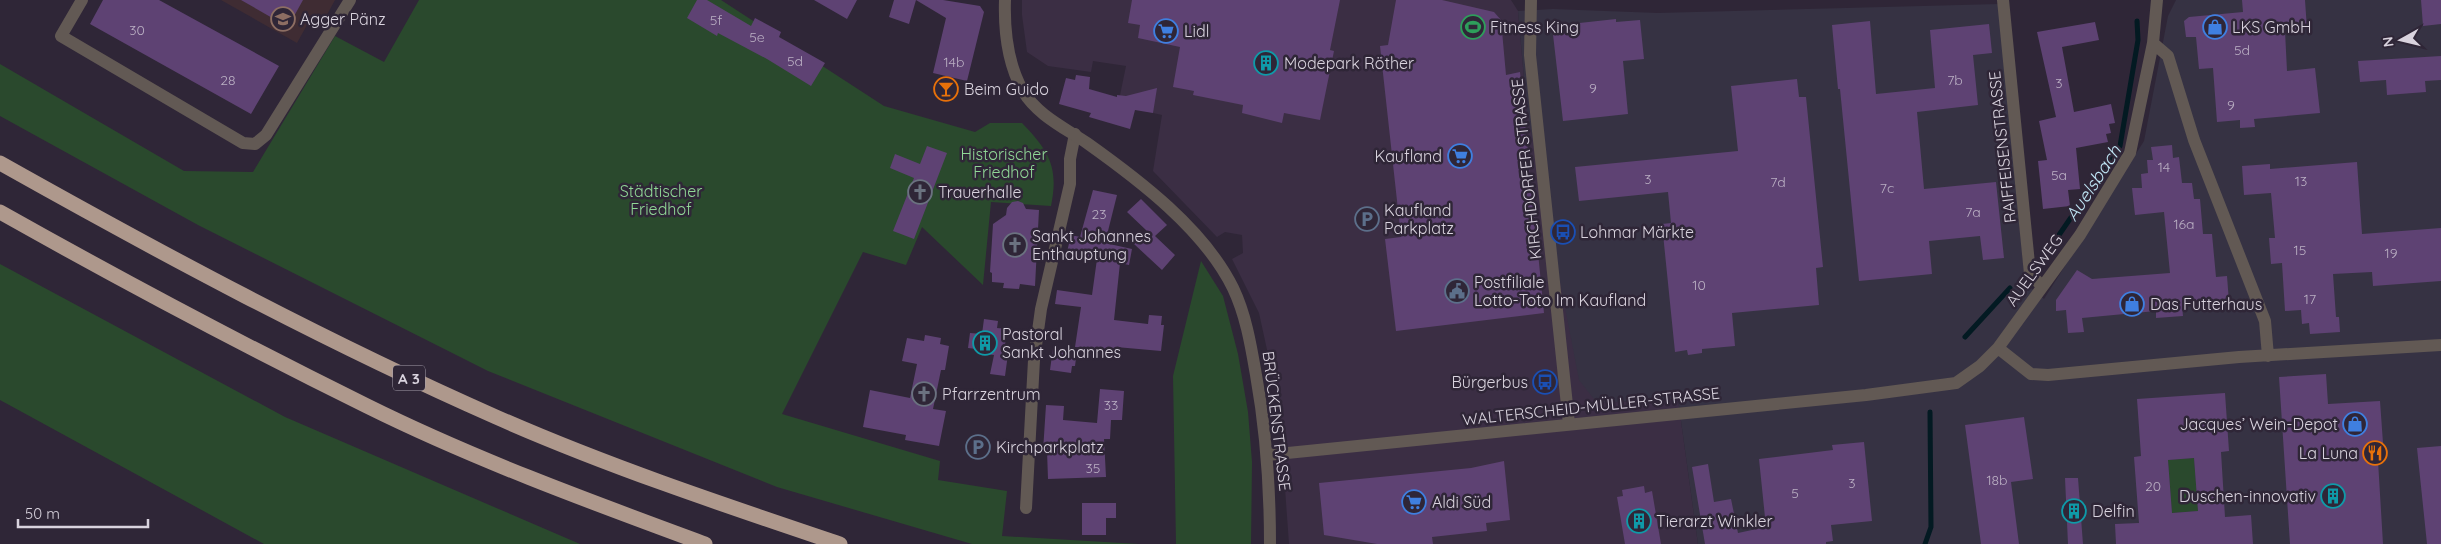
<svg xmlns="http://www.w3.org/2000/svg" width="2441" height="544" font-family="Quicksand,sans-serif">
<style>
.built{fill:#3b2e44}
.industrial{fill:#363243}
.education{fill:#3f2c33}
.green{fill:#2a492d}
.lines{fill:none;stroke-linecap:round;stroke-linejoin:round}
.stream{stroke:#031a22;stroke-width:5}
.building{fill:#5e4273;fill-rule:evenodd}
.minor{stroke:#625954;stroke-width:12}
.tertiary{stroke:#625954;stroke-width:12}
.motorway{stroke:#ae988c;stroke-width:15}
.labels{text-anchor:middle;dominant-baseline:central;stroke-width:5;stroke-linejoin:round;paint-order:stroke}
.number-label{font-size:14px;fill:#baafc3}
.shield{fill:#2f2637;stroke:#a69fac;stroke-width:1}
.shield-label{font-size:15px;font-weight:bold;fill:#d9d3de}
.poi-label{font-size:16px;fill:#d9d3de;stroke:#2f2637;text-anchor:start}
.street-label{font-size:16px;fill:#d9d3de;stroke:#2f2637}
.park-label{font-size:16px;fill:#90d796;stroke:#2f2637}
.water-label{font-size:18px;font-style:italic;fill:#c0e6f6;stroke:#2f2637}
</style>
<rect width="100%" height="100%" fill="#2f2637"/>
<path class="built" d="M1022,0h489l7,11 9,100 70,292 81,-4 20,145h-409l-10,-139 -20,-92 -27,-54 11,-6 -1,-18 -17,-3 -8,5 -64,-66 9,-56 -44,-10 8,-39 -33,-5 -2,11 -43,-6 -21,-14 -5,-37z"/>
<path class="industrial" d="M2176,0h265v544h-743l-20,-145 -81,4 -18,-23 -52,-269 -9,-100 35,-2 105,4 341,-9 26,279 19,16 100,-158 24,-125z"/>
<path class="education" d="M221,0h114l-12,22 -11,-6 -15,27z"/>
<path class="green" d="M419,0h302l163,106 91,26 15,-9h32c27,28 37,44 29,83l-60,-4 -8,83 -61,-58 -16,38 -43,-13 -81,162 158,47 -2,19 69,11 -5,45 137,8h-167l-195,-57 -289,-116 -290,-146 -198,-109v-52l184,107 69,1 82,-136 49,26z
M1201,261l22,35 15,58 10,58 4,50 -1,82h-75l-3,-168z
M0,264l285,153 295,127h-316l-264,-144z
M2194,458l4,53 -26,2 -4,-53z"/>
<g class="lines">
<path class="stream" d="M2048,251l72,-105 18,-106 -1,-19
M1965,337l45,-49
M1925,544l6,-17 -1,-115"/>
</g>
<path class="building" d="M103,0h56l120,66 -28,48 -161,-90z
M241,0h62l-15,27z
M697,0h10l44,26 4,-8 26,14 -2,5 46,26 -14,23 -44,-27 -49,-26 -1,3 -30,-18z
M814,0h43l-10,19z
M894,0h22l-7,24 -20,-7z
M916,0h27l37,6 4,6 -17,69 -34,-8 13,-55z
M1132,0h208l-10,50 4,1 -14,69 -36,-7 -2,10 -40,-10 1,-8 -50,-10 1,-4 -21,-4 7,-40 -42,-9 2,-13 -12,-2z
M1396,0h46l52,12 7,8 5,55 14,-3 24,241 -148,18 -11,-92 16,-2 -21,-191 8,-1z
M2242,0h63l2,29 -22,2 2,40 28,-3 5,45 -66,6 1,8 -15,1v-8l-23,2 -4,-54 -14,1 -3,-32h-10l-2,-16 5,-4 54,-5z
M2421,0h20v24l-18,2z
M1616,19v3l24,-2 4,39 -21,2 5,53 -65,7 -11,-95z
M1870,21l6,73 59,-6 -5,-58 59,-6 3,29 -19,2 5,50 -61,7 7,77 72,-7 8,76 -21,2 -3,-24 -51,5 3,33 -73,7 -19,-192h-2l-6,-64z
M2095,22l4,18 -37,7 12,65 37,-8 4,19 -6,1 2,9 -5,1 2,8 -32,6 4,41 -12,1 2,16 -27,3 -5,-48 9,-1 -8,-39 17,-4 -19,-85z
M2441,56v24l-16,1 1,11 -39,3 -1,-15 -26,2 -2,-21z
M1076,75l14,2 -1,12 28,8v-2l9,1 31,-8 -4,25 -18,-3 -5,19 -41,-12 2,-4 -32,-9 7,-26 9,2z
M1797,79l2,18h7l17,170 -7,1 3,37 -87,8 3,33 -33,3v4l-14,2 -1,-5 -12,2 -13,-128 9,-1 -3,-31 -89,9 -4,-34 163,-16 -7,-65z
M2172,145l1,13 6,-1 3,26h10l2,16h6l3,35h9l4,43 11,-1 2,26 -47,4 1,10 -27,2v-7l-74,7 2,14 -16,1 -2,-23 -10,1v-11l21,-30 15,9 78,-6 -6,-61 -29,3 -3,-27h10l-1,-14 7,-1 -1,-13h6l-2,-13z
M927,146l20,7 -33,86 -21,-8 21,-53 -24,-10 5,-14 25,10z
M2357,162l5,72 79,-6v53l-68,5 -1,-14 -39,2 3,43h3l1,15 -30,2 -1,-11 -7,1 -1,-14 -16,1 -3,-48 -11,1 -2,-26h6l-4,-45 -27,2 -2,-29 28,-2v5z
M1093,190l24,5 -12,48 27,6 -3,16 -9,-2 -6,57 34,4 1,-9 13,1 -1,9h3l-3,26 -45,-4v3l-41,-3 6,-40 -26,-3 2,-14 35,5 5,-36 -30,-7 4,-17 9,2z
M1141,199l26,26 -12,11 20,19 -13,15 -28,-26 13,-13 -20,-19z
M1018,201l5,2 3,6 13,1 -4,76 -15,-2 -1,5 -16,-1 1,-5 -12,-1v-9l-2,-1 3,-48 13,-9 1,-7 5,-6z
M984,319l14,2 -1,7 10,1 -3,24 4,1 -3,22 -15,-2 4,-19 -9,-1 1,-4 -18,-2 2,-15 12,1z
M925,335l16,3 -1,6 9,2 -4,24h-4l-8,39 13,2 -7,35 -34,-6 1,-5 -43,-8 7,-37 40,8 7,-34 -15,-3 5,-23 17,3z
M1053,348l24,3 -2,15h-3l-1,7 -21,-3z
M2326,374l2,30 52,-3 3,42 -6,1 6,100h-93l-11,-167z
M1100,389l24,2 -2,29h-11l-1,19h-6l2,38 -58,2 -1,-28h-4l3,-46 18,1 -1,14 34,3z
M2225,393l4,58 -8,1 4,65 26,-2 2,29h-137l-1,-20 24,-1 -5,-66 7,-1 -4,-57zM2194,458l4,53 -26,2 -4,-53z
M2024,417l9,62 -22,3 8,62h-38l-16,-119z
M1864,442l8,79 -41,4 2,16 -7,1v2h-121l-13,-77 16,-3 6,38 17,-3 7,34 28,-6 -7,-68 74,-9 -1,-5z
M2441,446v98h-14l-10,-96z
M1504,461l6,59 -24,3 1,8 -55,6 1,7h-56l-53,-9 -5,-52 152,-15z
M2065,478h13l5,66h-15z
M1644,486l1,7 7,-2 9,53h-36l-8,-47 6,-1 -1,-6z
M1082,503h34v15h-10v17h-24z"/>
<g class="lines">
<path class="minor" d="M82,0l-21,36 182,107 12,1 11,-9 84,-135
M1531,0l-1,55 39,369
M2003,0l27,274 12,12
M2153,43l15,13 26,84 71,181 3,35
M1998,348l33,26 17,1 191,-18 202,-12
M1267,455l599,-60 90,-12 24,-17 18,-18 82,-113 50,-82 23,-110 4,-43
M1026,508l8,-148 7,-51 29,-125v-25l5,-25"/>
<path class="tertiary" d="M1005,0c-1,31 2,63 18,91 14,24 42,37 64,52 52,37 117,86 146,145 13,27 18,58 23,87 10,56 14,112 14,169"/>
<path class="motorway" d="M0,163c162,91 326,179 496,254 111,49 228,88 344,127
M0,212c121,68 243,133 367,194 109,54 224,96 338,138"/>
</g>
<defs>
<g id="school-ring" transform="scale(1.25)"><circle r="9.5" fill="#2f2637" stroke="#8d6e63" stroke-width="1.5"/><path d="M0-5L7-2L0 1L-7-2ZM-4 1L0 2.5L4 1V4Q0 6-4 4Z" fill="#8d6e63"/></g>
<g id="stadium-ring" transform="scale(1.25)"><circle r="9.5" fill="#2f2637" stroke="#2e9e5b" stroke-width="1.5"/><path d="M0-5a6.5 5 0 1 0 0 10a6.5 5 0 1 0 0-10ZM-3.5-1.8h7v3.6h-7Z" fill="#2e9e5b"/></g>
<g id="shop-ring" transform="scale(1.25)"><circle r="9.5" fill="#2f2637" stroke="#3f7fe0" stroke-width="1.5"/><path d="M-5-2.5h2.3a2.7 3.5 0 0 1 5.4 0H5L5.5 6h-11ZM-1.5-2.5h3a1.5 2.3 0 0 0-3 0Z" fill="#3f7fe0"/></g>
<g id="supermarket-ring" transform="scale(1.25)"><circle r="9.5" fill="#2f2637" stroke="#3f7fe0" stroke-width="1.5"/><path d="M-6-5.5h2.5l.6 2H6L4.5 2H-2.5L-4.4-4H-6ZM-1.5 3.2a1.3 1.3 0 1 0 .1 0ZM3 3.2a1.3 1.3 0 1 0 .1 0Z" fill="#3f7fe0"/></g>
<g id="building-ring" transform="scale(1.25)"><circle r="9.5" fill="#2f2637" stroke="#0f9aa8" stroke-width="1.5"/><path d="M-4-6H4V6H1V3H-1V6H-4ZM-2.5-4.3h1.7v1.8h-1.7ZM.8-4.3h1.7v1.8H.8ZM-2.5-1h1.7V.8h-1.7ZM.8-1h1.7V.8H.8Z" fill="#0f9aa8"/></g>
<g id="bar-ring" transform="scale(1.25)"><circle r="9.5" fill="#2f2637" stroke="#e8710a" stroke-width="1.5"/><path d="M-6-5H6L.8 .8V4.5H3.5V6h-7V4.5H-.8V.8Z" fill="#e8710a"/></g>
<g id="church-ring" transform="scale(1.25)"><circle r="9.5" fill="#2f2637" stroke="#6b7280" stroke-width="1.5"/><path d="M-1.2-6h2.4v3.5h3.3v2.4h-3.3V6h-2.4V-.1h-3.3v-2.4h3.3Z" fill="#6b7280"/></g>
<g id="parking-ring" transform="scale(1.25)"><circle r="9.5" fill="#2f2637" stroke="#5c6f8a" stroke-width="1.5"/><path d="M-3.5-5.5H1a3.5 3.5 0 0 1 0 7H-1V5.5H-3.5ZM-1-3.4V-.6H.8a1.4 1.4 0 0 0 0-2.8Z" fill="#5c6f8a"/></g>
<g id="bus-ring" transform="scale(1.25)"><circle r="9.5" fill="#2f2637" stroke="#1a4fb4" stroke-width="1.5"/><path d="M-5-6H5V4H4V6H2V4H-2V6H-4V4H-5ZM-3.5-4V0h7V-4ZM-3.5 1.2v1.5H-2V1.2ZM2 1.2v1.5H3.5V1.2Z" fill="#1a4fb4"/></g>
<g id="civic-ring" transform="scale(1.25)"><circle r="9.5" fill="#2f2637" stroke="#5c6f8a" stroke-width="1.5"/><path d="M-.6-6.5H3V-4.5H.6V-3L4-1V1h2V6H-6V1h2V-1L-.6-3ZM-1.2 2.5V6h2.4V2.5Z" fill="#5c6f8a"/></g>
<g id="restaurant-ring" transform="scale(1.25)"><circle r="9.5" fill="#2f2637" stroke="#e8710a" stroke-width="1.5"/><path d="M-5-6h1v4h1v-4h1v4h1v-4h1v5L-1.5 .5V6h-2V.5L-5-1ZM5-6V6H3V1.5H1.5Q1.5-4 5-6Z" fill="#e8710a"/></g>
</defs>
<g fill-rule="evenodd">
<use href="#school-ring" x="283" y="19"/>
<use href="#stadium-ring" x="1473" y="27"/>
<use href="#shop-ring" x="2215" y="27"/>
<use href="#supermarket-ring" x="1166" y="31"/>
<use href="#building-ring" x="1266" y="63"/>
<use href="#bar-ring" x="946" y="89"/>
<use href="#supermarket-ring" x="1460" y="156"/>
<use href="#church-ring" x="920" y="192"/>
<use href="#parking-ring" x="1367" y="219"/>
<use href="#bus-ring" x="1563" y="232"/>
<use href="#church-ring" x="1015" y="245"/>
<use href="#civic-ring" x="1457" y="291"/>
<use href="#shop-ring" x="2132" y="304"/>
<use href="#building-ring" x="985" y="343"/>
<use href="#bus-ring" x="1545" y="382"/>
<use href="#church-ring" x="924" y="394"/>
<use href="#shop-ring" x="2355" y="424"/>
<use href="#parking-ring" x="978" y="447"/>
<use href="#restaurant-ring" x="2375" y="453"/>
<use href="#building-ring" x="2333" y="496"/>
<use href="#supermarket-ring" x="1414" y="502"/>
<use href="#building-ring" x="2074" y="511"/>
<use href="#building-ring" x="1639" y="521"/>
</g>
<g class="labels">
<g class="number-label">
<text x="716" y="20">5f</text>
<text x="137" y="30">30</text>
<text x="757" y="37">5e</text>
<text x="2242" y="50">5d</text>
<text x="795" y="61">5d</text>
<text x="954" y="62">14b</text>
<text x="228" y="80">28</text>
<text x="1955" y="80">7b</text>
<text x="2059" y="83">3</text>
<text x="1593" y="88">9</text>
<text x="2231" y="105">9</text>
<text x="2164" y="167">14</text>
<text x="2059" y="175">5a</text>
<text x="1648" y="179">3</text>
<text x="2301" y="181">13</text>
<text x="1778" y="182">7d</text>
<text x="1887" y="188">7c</text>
<text x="1973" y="212">7a</text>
<text x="1099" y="214">23</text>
<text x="2184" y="224">16a</text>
<text x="2300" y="250">15</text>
<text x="2391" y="253">19</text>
<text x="1699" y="285">10</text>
<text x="2310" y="299">17</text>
<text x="1111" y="405">33</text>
<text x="1093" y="468">35</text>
<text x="1997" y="480">18b</text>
<text x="1852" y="483">3</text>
<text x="2153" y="486">20</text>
<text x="1795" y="493">5</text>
</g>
<rect class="shield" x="393" y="365.5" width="32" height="25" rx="4"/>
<g class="shield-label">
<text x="409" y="378">A 3</text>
</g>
<g class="poi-label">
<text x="300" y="19">Agger Pänz</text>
<text x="1490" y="27">Fitness King</text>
<text x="2232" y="27">LKS GmbH</text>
<text x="1184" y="31">Lidl</text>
<text x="1284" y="63">Modepark Röther</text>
<text x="964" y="89">Beim Guido</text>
<text x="1442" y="156" text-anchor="end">Kaufland</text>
<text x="938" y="192">Trauerhalle</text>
<text x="1384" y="210">Kaufland<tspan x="1384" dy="18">Parkplatz</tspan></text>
<text x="1580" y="232">Lohmar Märkte</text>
<text x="1032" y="236">Sankt Johannes<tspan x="1032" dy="18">Enthauptung</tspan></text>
<text x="1474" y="282">Postfiliale<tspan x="1474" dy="18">Lotto-Toto Im Kaufland</tspan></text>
<text x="2150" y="304">Das Futterhaus</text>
<text x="1002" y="334">Pastoral<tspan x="1002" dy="18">Sankt Johannes</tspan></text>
<text x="1528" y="382" text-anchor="end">Bürgerbus</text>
<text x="942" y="394">Pfarrzentrum</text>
<text x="2338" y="424" text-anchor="end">Jacques’ Wein-Depot</text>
<text x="996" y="447">Kirchparkplatz</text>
<text x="2358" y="453" text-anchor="end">La Luna</text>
<text x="2316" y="496" text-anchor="end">Duschen-innovativ</text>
<text x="1432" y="502">Aldi Süd</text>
<text x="2092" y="511">Delfin</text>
<text x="1656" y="521">Tierarzt Winkler</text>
</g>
<g class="street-label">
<text transform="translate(2002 147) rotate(-96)">RAIFFEISENSTRASSE</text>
<text transform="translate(1526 169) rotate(-96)">KIRCHDORFER STRASSE</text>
<text transform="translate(2034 270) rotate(-54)">AUELSWEG</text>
<text transform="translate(1591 406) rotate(-6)">WALTERSCHEID-MÜLLER-STRASSE</text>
<text transform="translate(1277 421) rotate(83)">BRÜCKENSTRASSE</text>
</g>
<g class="park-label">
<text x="1004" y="154">Historischer<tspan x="1004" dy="18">Friedhof</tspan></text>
<text x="661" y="191">Städtischer<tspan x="661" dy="18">Friedhof</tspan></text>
</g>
<g class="water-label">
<text transform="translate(2093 183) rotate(-57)">Auelsbach</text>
</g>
</g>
<g transform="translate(2401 40) rotate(262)" stroke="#2f2637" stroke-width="4" paint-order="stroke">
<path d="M0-4L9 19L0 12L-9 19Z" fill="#d9d3de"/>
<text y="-8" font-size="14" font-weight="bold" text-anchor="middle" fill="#d9d3de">N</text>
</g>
<path d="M18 519v8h130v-8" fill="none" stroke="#d9d3de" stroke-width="2.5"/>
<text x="25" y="519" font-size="15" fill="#d9d3de" stroke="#2f2637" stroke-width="4" paint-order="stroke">50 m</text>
</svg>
